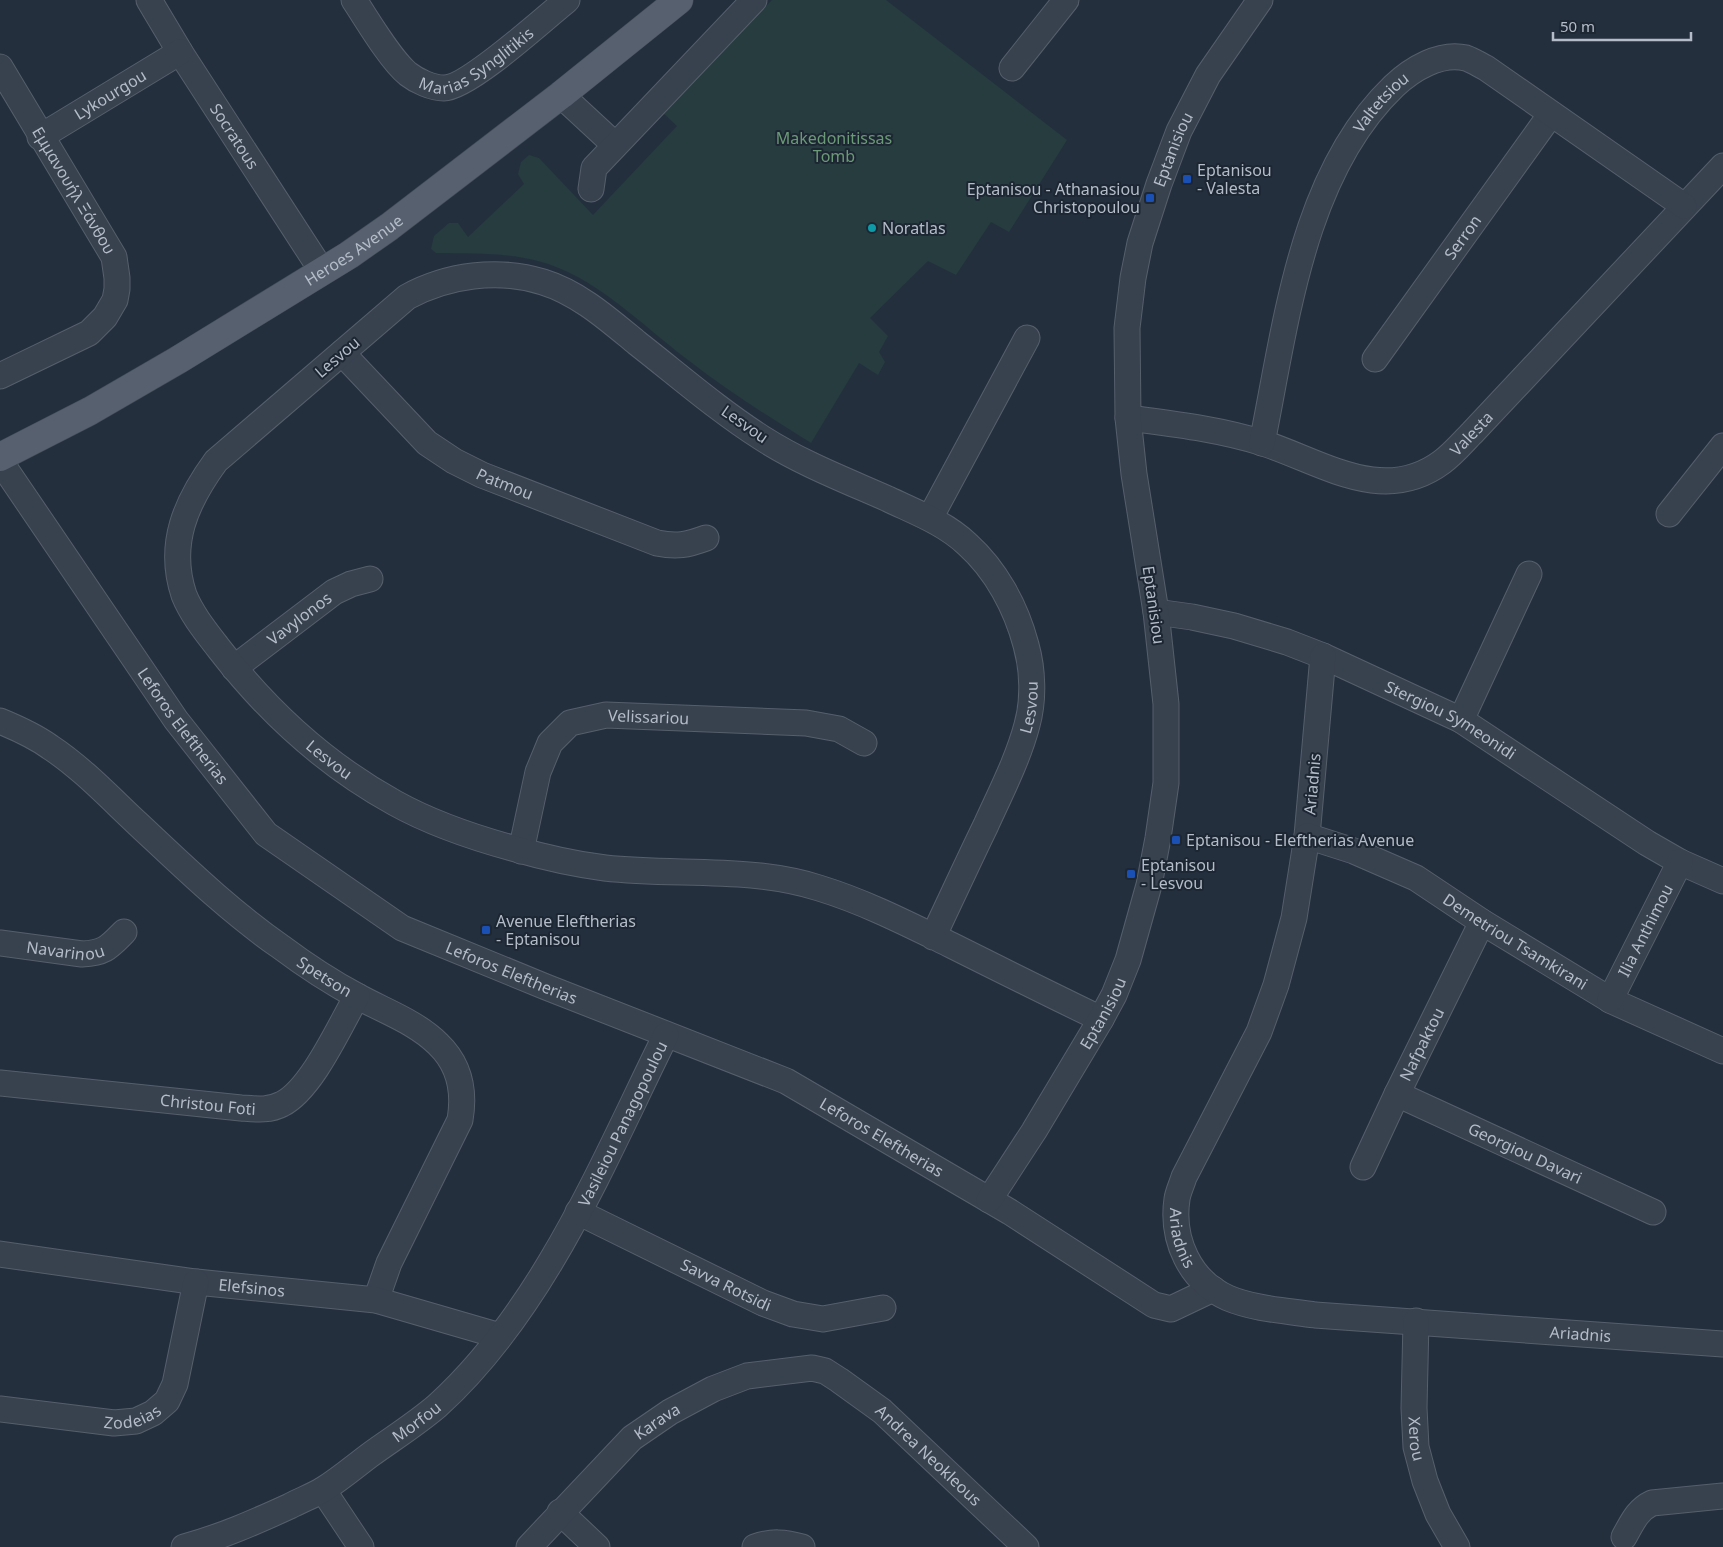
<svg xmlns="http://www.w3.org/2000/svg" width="1723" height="1547" font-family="'Noto Sans',sans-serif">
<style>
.green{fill:#263c3f}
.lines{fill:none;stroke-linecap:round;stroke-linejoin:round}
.minor-casing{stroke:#565f6c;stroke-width:27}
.major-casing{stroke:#414a57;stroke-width:29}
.minor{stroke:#38414e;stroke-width:25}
.major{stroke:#56606e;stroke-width:28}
.transit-dot{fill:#1a4fb4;stroke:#1d2633;stroke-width:2}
.culture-dot{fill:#0f9aa8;stroke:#1d2633;stroke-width:2}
.labels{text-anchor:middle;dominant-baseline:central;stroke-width:4;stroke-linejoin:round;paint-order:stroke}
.street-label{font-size:16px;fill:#b4bcc9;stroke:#1d2633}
.park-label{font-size:16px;fill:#6b9a76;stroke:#1d2633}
.poi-label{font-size:16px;fill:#b4bcc9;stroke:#1d2633;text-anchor:start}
</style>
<rect width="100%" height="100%" fill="#242f3e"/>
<path class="green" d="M772,0h114l181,140 -58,92 -18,-10 -35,53 -28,-14 -58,57 18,18 -9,16 6,10 -7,13 -19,-12 -48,80c-42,-26 -83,-52 -123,-83 -45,-34 -94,-85 -150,-99 -33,-9 -68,-7 -102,-8l-5,-4 3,-13 15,-13h9l10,14 56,-53 -6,-10 3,-12 8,-7 10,3 54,57 84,-89 -14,-13z"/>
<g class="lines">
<g class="minor-casing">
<g id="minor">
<path id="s1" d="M149,0l31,52 142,219"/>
<path id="s2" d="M354,0c14,21 36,59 54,74 9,7 24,14 36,14 24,0 101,-70 123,-88"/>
<path id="s3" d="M0,67l114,190 3,21v11l-2,11 -10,17 -16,16 -89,43"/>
<path d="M1012,68l54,-68"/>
<path d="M561,95l54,50"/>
<path id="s4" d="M40,137l140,-85"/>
<path d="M591,189l3,-21 160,-168"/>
<path id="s5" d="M342,353l85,90 27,18 28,14 175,68c20,4 30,2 49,-5"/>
<path id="s6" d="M1375,359l176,-245"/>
<path id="s7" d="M1128,418c45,6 91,11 135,25 59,19 120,63 179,19 11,-8 21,-20 30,-29l251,-267"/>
<path id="s8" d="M1262,443c24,-119 40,-269 132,-357 18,-17 46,-34 72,-28 6,2 14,7 20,10l198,138"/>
<path id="s9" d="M0,461l176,259 90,114 136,94 144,59 240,94 224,131 144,93 17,4 42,-20"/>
<path d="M1669,514l54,-68"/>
<path d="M930,518l97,-180"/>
<path id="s10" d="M1156,612l36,5 42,9 53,16 36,14 138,64 186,123 33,19 43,19"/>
<path id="s11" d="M1323,656l-16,180 -13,82 -18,67 -17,47 -75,145c-2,7 -6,15 -7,22 -6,41 13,82 51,99 26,11 60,13 87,17l408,29"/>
<path id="s12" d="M234,668l100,-76 17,-8 19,-5"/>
<path d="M1461,720l68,-146"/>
<path id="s13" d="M0,721c17,7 35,15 50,26 32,21 60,51 88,77 46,43 91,87 143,123 24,18 50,35 76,49 27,15 59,26 81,48 22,21 27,47 22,76l-71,143 -13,37"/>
<path id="s14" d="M1307,836l47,15 62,27 66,44 130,79 111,50"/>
<path id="s15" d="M521,851l17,-79 12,-29 20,-20 36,-8 200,8 33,6 25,14"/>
<path id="s16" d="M933,937c18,-38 35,-75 53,-112 15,-33 32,-66 41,-100 7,-25 6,-55 -1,-80 -10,-38 -30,-75 -59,-101 -22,-21 -52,-32 -79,-45 -43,-19 -87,-36 -126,-61 -44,-28 -84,-63 -125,-95 -28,-23 -58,-50 -94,-61 -45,-14 -96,-7 -136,15l-191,164c-30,41 -49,83 -32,134 8,20 23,38 36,55 48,62 106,115 175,153 36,20 77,34 117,45 31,9 61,16 93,20 71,8 145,-2 214,20 46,14 89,36 132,57 50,25 100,50 150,74"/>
<path id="s17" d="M0,943l82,11c23,-1 27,-7 42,-22"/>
<path id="s18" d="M1610,1000l70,-138"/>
<path id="s19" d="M0,1083l241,25c14,1 28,3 41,-4 30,-15 58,-79 75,-108"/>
<path id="s20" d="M1397,1094l256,118"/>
<path id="s21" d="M1363,1167l34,-73 85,-172"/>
<path id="s22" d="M989,1200l45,-69 67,-112 13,-24 14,-35 21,-75 9,-47 8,-55v-79l-10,-92 -22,-138 -6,-56 -1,-90 6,-50 7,-35 19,-59 20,-53 29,-56 52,-75"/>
<path id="s23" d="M578,1212l185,91 30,11 30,5 60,-11"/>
<path id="s24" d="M0,1254l196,28 180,18 124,36"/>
<path id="s25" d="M1416,1321l-2,87 2,39 9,34 13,33 19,33"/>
<path id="s26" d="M0,1409l114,14 22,-2 17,-8 14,-12 8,-17 21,-102"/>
<path d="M323,1490l38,57"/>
<path d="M560,1512l37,35"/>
<path d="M1624,1537c8,-14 13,-27 28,-34l71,-7"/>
<path id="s27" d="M184,1547c37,-10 71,-25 106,-41 11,-6 23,-10 34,-17 16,-10 30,-22 46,-34 22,-16 46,-31 67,-49 107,-97 166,-244 229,-371"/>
<path id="s28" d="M529,1547l103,-109 38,-26 43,-23 34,-13 65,-8 13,3 14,9 43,31 144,136"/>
<path d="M755,1547c16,-6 30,-5 47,0"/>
</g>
</g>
<g class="major-casing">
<g id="major">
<path id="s29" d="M0,457l90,-46 88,-51 171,-105 40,-28 172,-132 118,-95"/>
</g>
</g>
<use href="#minor" class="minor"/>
<use href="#major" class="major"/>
</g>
<g class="transit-dot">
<rect x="1182" y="174" width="10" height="10" rx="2.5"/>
<rect x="1145" y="193" width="10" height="10" rx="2.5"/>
<rect x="1171" y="835" width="10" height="10" rx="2.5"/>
<rect x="1126" y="869" width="10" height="10" rx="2.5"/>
<rect x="481" y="925" width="10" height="10" rx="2.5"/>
</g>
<circle class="culture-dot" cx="872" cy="228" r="5"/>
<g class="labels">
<g class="street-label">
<text stroke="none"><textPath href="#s2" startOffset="171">Marias Synglitikis</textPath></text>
<text stroke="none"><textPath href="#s4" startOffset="82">Lykourgou</textPath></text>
<text stroke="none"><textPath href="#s8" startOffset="366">Valtetsiou</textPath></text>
<text stroke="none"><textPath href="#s1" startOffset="161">Socratous</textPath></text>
<text stroke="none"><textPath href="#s22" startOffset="1102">Eptanisiou</textPath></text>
<text stroke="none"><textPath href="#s3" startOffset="144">Εμμανουήλ Ξάνθου</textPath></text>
<text stroke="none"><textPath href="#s6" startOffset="150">Serron</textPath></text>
<text stroke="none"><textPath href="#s29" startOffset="410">Heroes Avenue</textPath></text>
<text transform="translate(337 357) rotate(-41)">Lesvou</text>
<text transform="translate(745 424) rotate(35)">Lesvou</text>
<text stroke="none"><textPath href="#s7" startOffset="368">Valesta</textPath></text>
<text stroke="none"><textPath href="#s5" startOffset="212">Patmou</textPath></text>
<text transform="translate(1154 605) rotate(82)">Eptanisiou</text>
<text stroke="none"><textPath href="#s12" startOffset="82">Vavylonos</textPath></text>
<text stroke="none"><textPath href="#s16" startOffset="250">Lesvou</textPath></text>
<text stroke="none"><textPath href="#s15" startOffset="220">Velissariou</textPath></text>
<text stroke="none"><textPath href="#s10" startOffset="316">Stergiou Symeonidi</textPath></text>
<text stroke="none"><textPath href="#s9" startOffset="322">Leforos Eleftherias</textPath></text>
<text stroke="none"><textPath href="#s16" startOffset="1690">Lesvou</textPath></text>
<text transform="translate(1312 784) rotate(-85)">Ariadnis</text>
<text stroke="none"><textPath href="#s18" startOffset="78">Ilia Anthimou</textPath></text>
<text stroke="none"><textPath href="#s14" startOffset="235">Demetriou Tsamkirani</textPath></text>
<text stroke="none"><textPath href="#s17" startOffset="66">Navarinou</textPath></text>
<text stroke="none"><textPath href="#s9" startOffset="742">Leforos Eleftherias</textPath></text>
<text stroke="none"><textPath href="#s13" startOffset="415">Spetson</textPath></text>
<text stroke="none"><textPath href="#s22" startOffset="219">Eptanisiou</textPath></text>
<text stroke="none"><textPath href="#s21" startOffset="136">Nafpaktou</textPath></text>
<text stroke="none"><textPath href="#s19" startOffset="209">Christou Foti</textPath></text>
<text stroke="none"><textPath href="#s27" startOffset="632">Vasileiou Panagopoulou</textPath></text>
<text stroke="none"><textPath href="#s9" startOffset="1148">Leforos Eleftherias</textPath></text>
<text stroke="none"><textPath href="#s20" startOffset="141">Georgiou Davari</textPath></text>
<text stroke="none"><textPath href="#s11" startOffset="609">Ariadnis</textPath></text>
<text stroke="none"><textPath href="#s23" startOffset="165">Savva Rotsidi</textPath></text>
<text stroke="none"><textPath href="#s24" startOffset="254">Elefsinos</textPath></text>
<text stroke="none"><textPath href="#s11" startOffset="1044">Ariadnis</textPath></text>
<text stroke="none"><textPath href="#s26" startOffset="134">Zodeias</textPath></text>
<text stroke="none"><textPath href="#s27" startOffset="266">Morfou</textPath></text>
<text stroke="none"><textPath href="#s28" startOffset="180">Karava</textPath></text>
<text stroke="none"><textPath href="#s25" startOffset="118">Xerou</textPath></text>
<text stroke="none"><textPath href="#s28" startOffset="494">Andrea Neokleous</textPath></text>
</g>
<g class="park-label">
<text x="834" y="138">Makedonitissas<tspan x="834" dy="18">Tomb</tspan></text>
</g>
<g class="poi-label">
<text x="1197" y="170">Eptanisou<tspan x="1197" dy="18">- Valesta</tspan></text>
<text x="1140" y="189" text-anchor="end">Eptanisou - Athanasiou<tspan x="1140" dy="18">Christopoulou</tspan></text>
<text x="882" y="228">Noratlas</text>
<text x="1186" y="840">Eptanisou - Eleftherias Avenue</text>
<text x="1141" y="865">Eptanisou<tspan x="1141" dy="18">- Lesvou</tspan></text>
<text x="496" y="921">Avenue Eleftherias<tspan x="496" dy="18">- Eptanisou</tspan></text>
</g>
</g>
<path d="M1553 32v8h138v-8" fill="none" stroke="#b4bcc9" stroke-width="2.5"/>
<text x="1560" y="32" font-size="15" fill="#b4bcc9" stroke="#1d2633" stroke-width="4" paint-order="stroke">50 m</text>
</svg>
